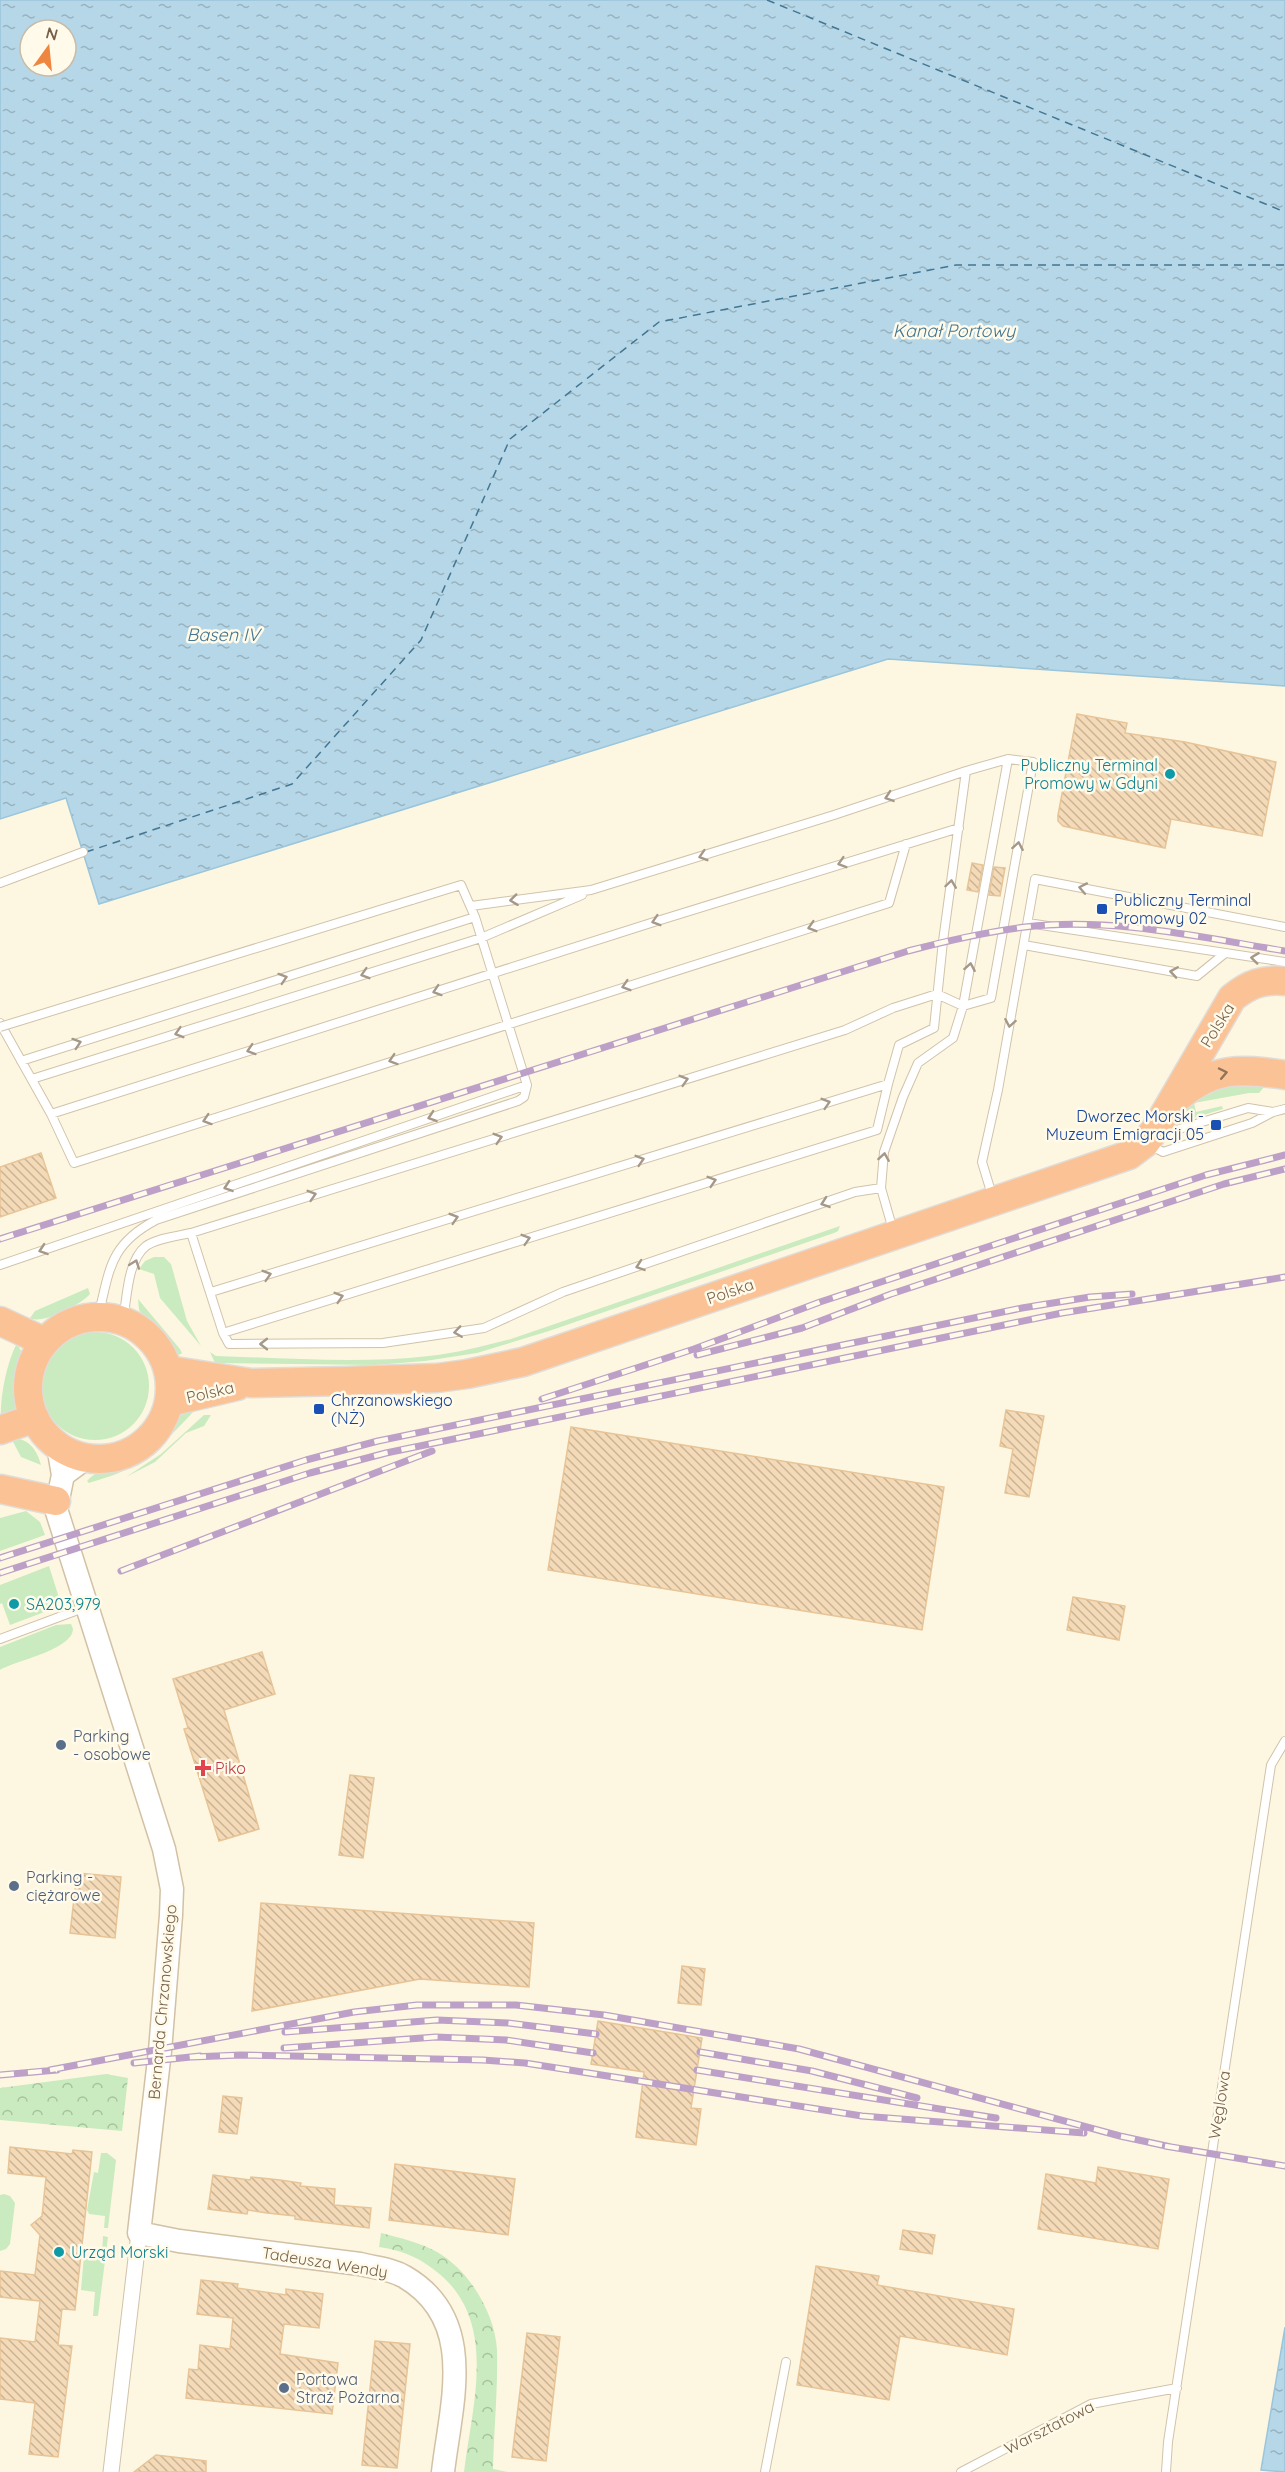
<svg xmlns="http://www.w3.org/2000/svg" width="1285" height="2472" font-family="Quicksand,sans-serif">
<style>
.green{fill:#c9ebbf}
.forest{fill:url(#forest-crowns)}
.water{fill:url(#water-ripples);stroke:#9bc5da;stroke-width:1.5;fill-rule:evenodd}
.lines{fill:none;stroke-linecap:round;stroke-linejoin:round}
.ferry{stroke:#427692;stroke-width:1.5;stroke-dasharray:8 6;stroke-linecap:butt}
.building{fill:url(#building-back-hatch);stroke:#e7c497;stroke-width:1.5}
.lane-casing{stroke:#d1c3ab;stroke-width:10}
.street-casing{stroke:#d1c3ab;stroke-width:17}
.secondary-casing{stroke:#d2c1a5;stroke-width:25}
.highway-casing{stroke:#e1dcd7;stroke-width:31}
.lane{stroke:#fff;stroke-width:8}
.street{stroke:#fff;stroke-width:15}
.secondary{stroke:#fff;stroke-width:22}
.highway{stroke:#fbc295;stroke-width:28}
.rail-casing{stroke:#bca0c7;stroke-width:7}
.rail{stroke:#fffae9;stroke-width:4.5;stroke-dasharray:14;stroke-linecap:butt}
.lane-bridge-casing{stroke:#d1c3ab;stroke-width:10;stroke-linecap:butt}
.lane-bridge{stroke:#fff;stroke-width:8}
.oneway{stroke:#a69887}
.oneway2{stroke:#917457}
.culture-dot{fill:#0f9aa8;stroke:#fffae9;stroke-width:2}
.transit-dot{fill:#1a4fb4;stroke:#fffae9;stroke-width:2}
.service-dot{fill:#5c6f8a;stroke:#fffae9;stroke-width:2}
.health-dot{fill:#e0444e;stroke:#fffae9;stroke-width:2}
.labels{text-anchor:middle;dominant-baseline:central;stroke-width:5;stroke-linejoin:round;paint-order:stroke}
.culture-label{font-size:16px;fill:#0d838f;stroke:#fffae9;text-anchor:start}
.transit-label{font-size:16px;fill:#164399;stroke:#fffae9;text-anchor:start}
.street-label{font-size:16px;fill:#766047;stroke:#fffae9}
.service-label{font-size:16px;fill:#4e5e75;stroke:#fffae9;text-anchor:start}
.health-label{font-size:16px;fill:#be3a42;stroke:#fffae9;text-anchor:start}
.water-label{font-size:18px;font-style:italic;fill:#427692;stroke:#fffae9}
</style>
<defs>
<pattern id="forest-crowns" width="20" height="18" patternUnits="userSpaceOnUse" patternTransform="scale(1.5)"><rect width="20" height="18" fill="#c9ebbf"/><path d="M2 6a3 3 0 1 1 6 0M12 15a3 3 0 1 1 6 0" fill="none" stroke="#a8c29d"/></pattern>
<pattern id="water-ripples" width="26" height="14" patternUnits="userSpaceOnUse" patternTransform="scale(1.5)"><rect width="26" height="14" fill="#b5d7e8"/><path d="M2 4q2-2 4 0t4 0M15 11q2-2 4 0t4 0" fill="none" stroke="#98b2be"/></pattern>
<pattern id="building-back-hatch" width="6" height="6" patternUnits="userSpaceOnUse" patternTransform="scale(1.5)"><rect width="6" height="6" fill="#f4dab7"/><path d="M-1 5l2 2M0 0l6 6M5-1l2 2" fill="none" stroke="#cab497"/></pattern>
</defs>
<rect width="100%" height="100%" fill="#fdf7e1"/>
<path class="green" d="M1221,1082l44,4 -6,7h-10l-55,10 2,9 26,-6 1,3 -46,14 -3,-1 13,-19z
M840,1226l-2,5 -4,2 -285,98 -72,22 -52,8 -50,4 -160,-2 -5,-11 6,4c70,2 143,8 213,0 28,-3 55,-10 82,-17z
M154,1257h10l7,7 16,57 14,25 -41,-48 -6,-24 -15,-5 6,-8z
M88,1288l2,6c-9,11 -49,31 -60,24l5,-7z
M138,1299l42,50 2,4 -3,2 -32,-35 -8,-10z
M41 1386a54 54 0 1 1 108 0a54 54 0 1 1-108 0Z
M17,1343l4,8 -8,29 3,28 -15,10c-1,-22 6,-56 16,-75z
M191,1408l3,3c-20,22 -43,45 -69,59 -11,6 -25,9 -36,13l-2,-2c9,-11 24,-13 37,-18 7,-2 14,-7 20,-11 19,-13 28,-34 47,-44z
M204,1415h7l-7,11 -18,7 -31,29 -29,15 35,-23z
M11,1438c17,0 26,11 30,27l-20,-8z
M26,1511l14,11 5,13 -45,16v-33z
M49,1566l11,35 -5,7 -45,17 -8,-22 -2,1v-19z
M71,1624l2,5c-1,21 -56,31 -73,41v-23l56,-22z
M101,2153h6l9,7 -8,68h-4l1,-12 -16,-2 -2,-4 7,-38 4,1z
M4,2194l6,2 5,7 -5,41 -4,5 -6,2v-56z
M103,2236l5,1 -10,79h-5l2,-24 -14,-2 3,-35 18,1z"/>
<path class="forest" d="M106,2074l22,4 -6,53 -122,-11v-32z
M381,2233c19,5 38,9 56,19 32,18 58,61 60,98 1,39 -3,79 -4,119l15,3h-44c8,-67 35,-151 -27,-200 -19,-15 -33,-21 -58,-25z"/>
<path class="water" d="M0,0h1285v686l-397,-27 -789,245 -33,-106 -66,21zM30,30h36v36h-36z
M1285,2327v145l-24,-2z"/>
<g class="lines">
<path class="ferry" d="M767,0l518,212
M86,852l206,-68 129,-144 89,-201 149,-117 297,-57h329"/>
</g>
<path class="building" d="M1077,714l50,9 -2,10 60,9 91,20 -14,74 -91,-17 -6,29 -102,-22 -5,-5v-6z
M972,863l11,2 -5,27 -11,-2z
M994,867l11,1 -5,28 -11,-1z
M41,1153l15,45 -56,19v-50z
M1006,1410l38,6 -15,81 -24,-4 8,-44 -13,-3z
M571,1427l373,60 -22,143 -374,-60z
M1073,1597l52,9 -6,34 -52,-10z
M262,1652l13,42 -51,16 35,119 -40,12 -35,-112 4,-1 -15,-49z
M350,1775l24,3 -11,80 -24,-3z
M77,1873l44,4 -6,61 -45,-5z
M261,1903l273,20 -5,64 -109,-8 -168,32z
M682,1966l23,3 -4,36 -23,-2z
M598,2021l104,17 -11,70 10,1 -5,36 -60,-8 8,-65 -53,-8z
M223,2096l19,2 -5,36 -18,-2z
M10,2147l62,7 1,-4 19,2 -17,158 -13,-1 -4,36 14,1 -14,111 -29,-3 6,-51 -35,-4v-61l35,4 5,-41 -40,-4v-26l35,4 5,-40 -9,-10 11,-9 4,-39 -38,-4z
M395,2164l120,15 -7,56 -119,-15z
M1098,2167l71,12 -11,70 -120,-20 8,-55 50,9z
M213,2175l37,5 1,-3 29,3 21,3 -1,3 35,3 -1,16 37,3 -2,20 -74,-9v-3l-28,-3 -19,-3 -1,4 -39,-5z
M903,2230l32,5 -3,19 -32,-5z
M816,2266l63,10 -2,9 137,24 -7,46 -107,-19 -11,64 -92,-15z
M201,2280l37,4 -1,4 49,7v-6l37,5 -4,34 -35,-4 -4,30 58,9 -6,51 -146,-16 3,-29 9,1 2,-25 30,4 3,-31 -36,-4z
M527,2333l33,4 -14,124 -34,-4z
M375,2341l35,3 -13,124 -35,-3z
M156,2455l50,6v11h-72z"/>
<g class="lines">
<g class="lane-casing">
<path id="lane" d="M0,883l83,-31
M1028,923l257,39
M1024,945l173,31 27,-22
M0,1023l51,91 603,-192 305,-94
M21,1061l454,-144
M32,1079l449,-141 101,-43
M51,1114l23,49 815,-260 17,-59
M1165,1128l11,2 72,-22 25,4
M1149,1145l14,7 89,-29 21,-11 12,-3
M992,1195l-10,-33 16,-72 37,-211 250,48
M893,1230l-12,-42 3,-36 19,-55 15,-34 35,-25 10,-32 45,-247 -42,12
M191,1233l32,100 6,11 154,-1 101,-15 79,-36 292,-100 26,-4
M0,1265l527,-180
M211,1292l677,-208 11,-39 35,-17 9,-87 23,-170 -132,44 -243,75 -120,16
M98,1317c12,-48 11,-72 58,-97l362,-119 6,-4 3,-12 -52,-168 -14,-32 -49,15
M123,1321c4,-22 4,-60 23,-75 12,-8 31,-10 45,-13l654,-203 48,-22 44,-14 26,12 28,-8 42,-236 -25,-3
M223,1333l654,-203 11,-46
M0,1639l86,-32
M765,2472l21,-110
M961,2472l130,-68 86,-16
M1166,2472l2,-30 103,-677 14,-24"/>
</g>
<g class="street-casing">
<path id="street" d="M111,2472l28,-239"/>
</g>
<g class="secondary-casing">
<path id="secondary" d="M58,1446l5,29 -7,34 108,340 8,40 -1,26 -11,136 -21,182 40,8 181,23c15,4 32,5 45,13 73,43 46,126 38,195
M63,1475l23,-17"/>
</g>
<g class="highway-casing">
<path id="highway" d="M1177,1098c36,-31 63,-30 108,-23
M28 1388a71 71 0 1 1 142 0a71 71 0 1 1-142 0Z
M0,1321l45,21
M168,1370l83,13 95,-2 91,-3 30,-4 56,-12 606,-207 16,-12 12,-16 75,-129c17,-14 31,-19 53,-17
M169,1402l68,-16
M0,1430l35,-12
M0,1489l56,12"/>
</g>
<use href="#lane" class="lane"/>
<use href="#street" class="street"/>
<use href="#secondary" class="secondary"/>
<use href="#highway" class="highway"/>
<g class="rail-casing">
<path id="rail" d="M0,1239l908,-288c38,-10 77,-19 117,-24 87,-10 174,10 260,24
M697,1355l105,-27 89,-34 333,-110 61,-15
M542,1399l152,-50 126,-47 386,-127 79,-20
M0,1558l306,-98 72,-19 644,-133 68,-11 42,-3
M121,1571l311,-120
M0,1573l310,-100 76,-20 676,-140 223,-36
M285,2032l152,-12 71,3 88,11
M284,2048l152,-11 70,3 87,13
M700,2052l112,19 105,27
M192,2057l49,-2 242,5 42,3 337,53 222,17
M134,2063l66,-7
M50,2070l304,-58 63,-7h99l88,10 195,34 321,87 51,11
M697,2070l299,48
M0,2075l57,-5
M1165,2146l120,20"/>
</g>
<use href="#rail" class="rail"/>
<g class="lane-bridge-casing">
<path id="lane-bridge" d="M0,1027l412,-127"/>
</g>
<use href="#lane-bridge" class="lane-bridge"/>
</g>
<defs><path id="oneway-chevron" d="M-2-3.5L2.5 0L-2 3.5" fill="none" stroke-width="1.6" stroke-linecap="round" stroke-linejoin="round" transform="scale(1.5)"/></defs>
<g class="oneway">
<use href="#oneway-chevron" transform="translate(889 797) rotate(161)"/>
<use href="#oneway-chevron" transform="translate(1018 846) rotate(-80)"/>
<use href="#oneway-chevron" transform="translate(703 856) rotate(163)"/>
<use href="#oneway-chevron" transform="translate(842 863) rotate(163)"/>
<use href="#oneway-chevron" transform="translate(951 884) rotate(-82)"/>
<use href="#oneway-chevron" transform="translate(1083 888) rotate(-169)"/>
<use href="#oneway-chevron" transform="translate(514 900) rotate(173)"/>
<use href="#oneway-chevron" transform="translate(656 921) rotate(163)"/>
<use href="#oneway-chevron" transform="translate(812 927) rotate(163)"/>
<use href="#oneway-chevron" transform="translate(1255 958) rotate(-173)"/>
<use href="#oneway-chevron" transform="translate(970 967) rotate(-80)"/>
<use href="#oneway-chevron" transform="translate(1174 972) rotate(-171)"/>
<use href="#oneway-chevron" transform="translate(365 974) rotate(163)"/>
<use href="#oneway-chevron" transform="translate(283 978) rotate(-18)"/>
<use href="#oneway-chevron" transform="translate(626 986) rotate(163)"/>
<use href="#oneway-chevron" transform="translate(437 991) rotate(162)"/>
<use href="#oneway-chevron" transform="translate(1010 1023) rotate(100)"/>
<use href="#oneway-chevron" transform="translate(179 1033) rotate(163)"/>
<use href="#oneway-chevron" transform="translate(77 1043) rotate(-18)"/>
<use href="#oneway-chevron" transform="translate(251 1050) rotate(162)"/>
<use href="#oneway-chevron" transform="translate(393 1060) rotate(162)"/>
<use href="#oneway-chevron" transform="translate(684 1080) rotate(-17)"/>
<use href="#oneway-chevron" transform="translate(826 1103) rotate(-17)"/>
<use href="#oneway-chevron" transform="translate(432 1117) rotate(161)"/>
<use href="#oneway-chevron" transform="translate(207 1120) rotate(162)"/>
<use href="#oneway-chevron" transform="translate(498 1138) rotate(-17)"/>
<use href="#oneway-chevron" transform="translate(884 1157) rotate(-81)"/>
<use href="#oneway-chevron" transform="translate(640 1160) rotate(-17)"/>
<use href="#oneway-chevron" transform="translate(712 1181) rotate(-17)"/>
<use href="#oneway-chevron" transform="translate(228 1187) rotate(161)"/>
<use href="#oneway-chevron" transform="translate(312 1195) rotate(-17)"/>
<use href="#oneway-chevron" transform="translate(825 1203) rotate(161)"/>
<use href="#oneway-chevron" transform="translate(454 1218) rotate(-17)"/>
<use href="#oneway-chevron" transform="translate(526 1239) rotate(-17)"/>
<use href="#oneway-chevron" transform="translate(43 1250) rotate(161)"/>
<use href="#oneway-chevron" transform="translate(135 1264) rotate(-70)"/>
<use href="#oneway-chevron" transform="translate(640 1266) rotate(161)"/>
<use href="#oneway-chevron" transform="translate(267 1275) rotate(-17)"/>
<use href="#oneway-chevron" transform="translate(339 1297) rotate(-17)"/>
<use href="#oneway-chevron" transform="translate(458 1332) rotate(172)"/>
<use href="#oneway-chevron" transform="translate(264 1344) rotate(180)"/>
</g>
<use class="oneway2" href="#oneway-chevron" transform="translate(1223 1073) rotate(-12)"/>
<g class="culture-dot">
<circle cx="1170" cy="774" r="6"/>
<circle cx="14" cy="1604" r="6"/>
<circle cx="59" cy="2252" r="6"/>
</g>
<g class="transit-dot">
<rect x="1096" y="903" width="12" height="12" rx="3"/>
<rect x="1210" y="1119" width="12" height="12" rx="3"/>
<rect x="313" y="1403" width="12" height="12" rx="3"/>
</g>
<g class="service-dot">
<circle cx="61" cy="1745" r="6"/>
<circle cx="14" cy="1886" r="6"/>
<circle cx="284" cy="2388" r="6"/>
</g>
<path class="health-dot" d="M200 1759h6v6h6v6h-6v6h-6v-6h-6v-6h6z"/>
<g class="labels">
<g class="culture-label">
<text x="1158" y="765" text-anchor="end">Publiczny Terminal<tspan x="1158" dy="18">Promowy w Gdyni</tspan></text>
<text x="26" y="1604">SA203,979</text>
<text x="71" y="2252">Urząd Morski</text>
</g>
<g class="transit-label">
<text x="1114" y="900">Publiczny Terminal<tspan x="1114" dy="18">Promowy 02</tspan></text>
<text x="1204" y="1116" text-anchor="end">Dworzec Morski -<tspan x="1204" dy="18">Muzeum Emigracji 05</tspan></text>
<text x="331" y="1400">Chrzanowskiego<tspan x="331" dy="18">(NŻ)</tspan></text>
</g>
<g class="street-label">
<text transform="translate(1217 1025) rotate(-58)">Polska</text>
<text transform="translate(730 1291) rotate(-19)">Polska</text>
<text transform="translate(210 1392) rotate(-13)">Polska</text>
<text transform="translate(162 2002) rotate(-85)">Bernarda Chrzanowskiego</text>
<text transform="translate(1219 2105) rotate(-81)">Węglowa</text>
<text transform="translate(325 2262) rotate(9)">Tadeusza Wendy</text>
<text transform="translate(1049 2427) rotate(-27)">Warsztatowa</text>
</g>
<g class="service-label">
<text x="73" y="1736">Parking<tspan x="73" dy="18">- osobowe</tspan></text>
<text x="26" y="1877">Parking -<tspan x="26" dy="18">ciężarowe</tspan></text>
<text x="296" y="2379">Portowa<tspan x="296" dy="18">Straż Pożarna</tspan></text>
</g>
<g class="health-label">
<text x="215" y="1768">Piko</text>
</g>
<g class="water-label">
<text x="954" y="330">Kanał Portowy</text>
<text x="223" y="634">Basen IV</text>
</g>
</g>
<g transform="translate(48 48) rotate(15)"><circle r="28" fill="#fffae9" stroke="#c8bca8" stroke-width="1.5"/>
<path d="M0-4.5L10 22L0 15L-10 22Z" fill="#ee8640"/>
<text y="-9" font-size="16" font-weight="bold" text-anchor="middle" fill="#766047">N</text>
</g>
</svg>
